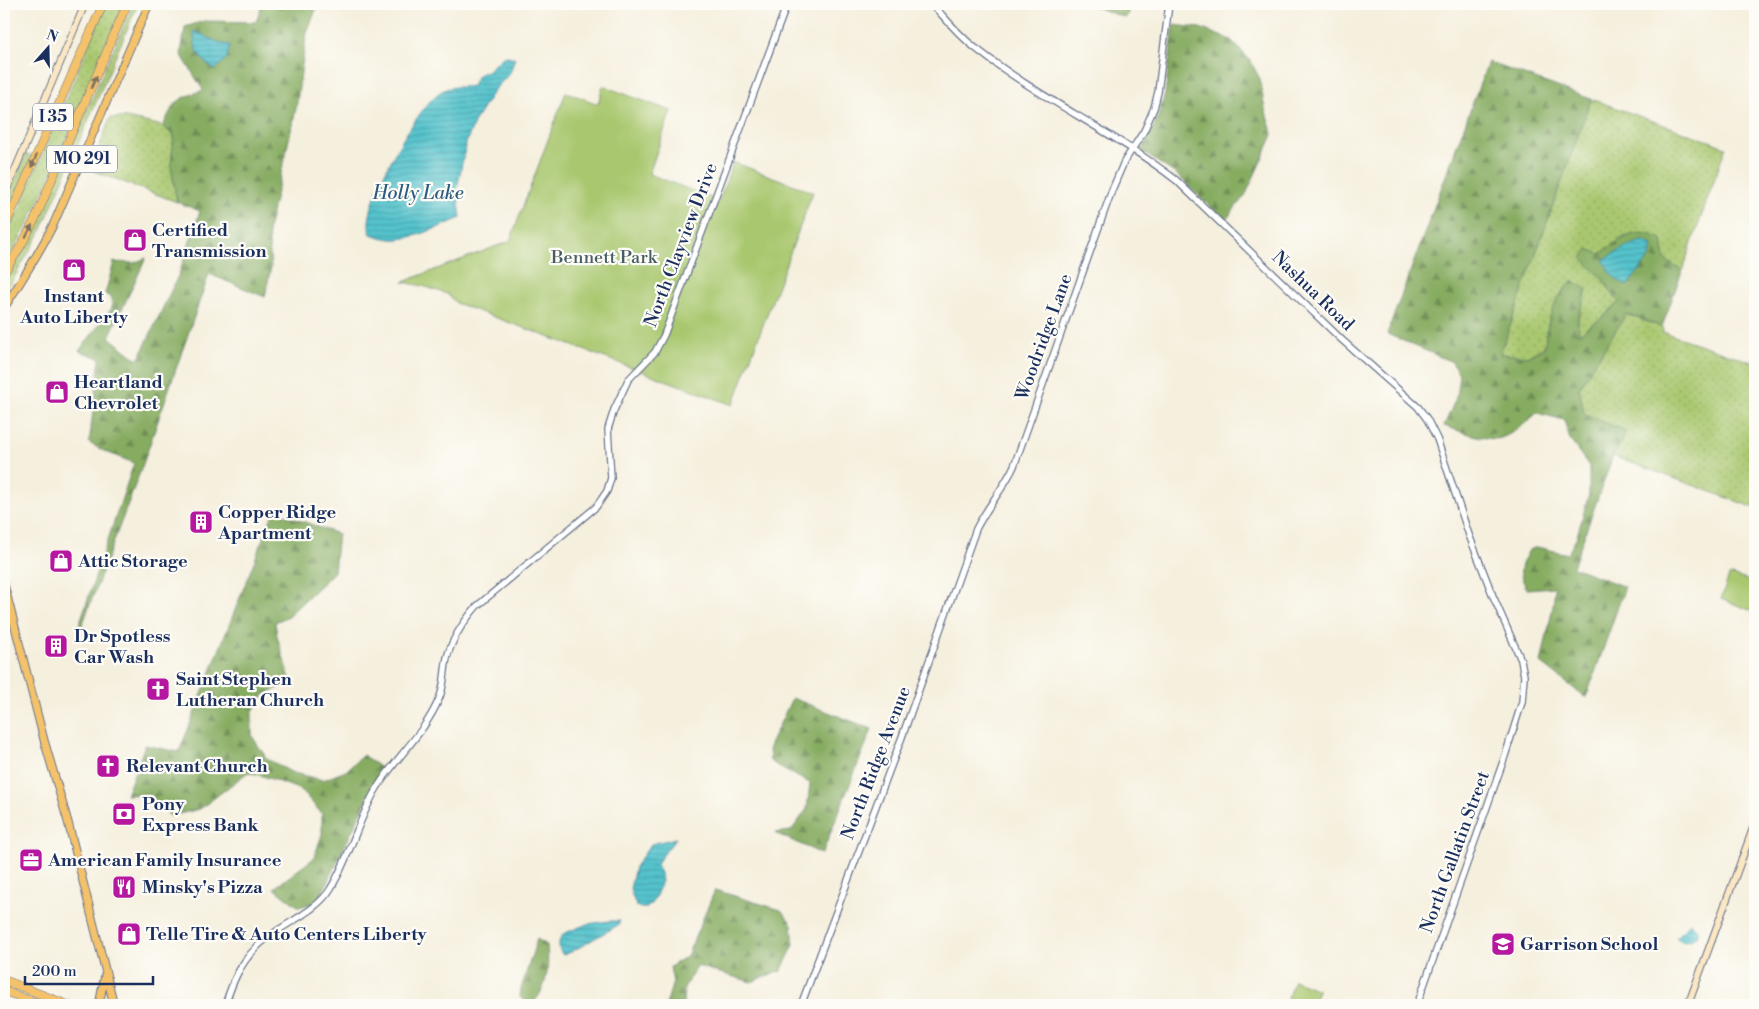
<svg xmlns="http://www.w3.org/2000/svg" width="1759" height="1009" font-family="'Libre Bodoni',serif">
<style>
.grass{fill:url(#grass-dots);stroke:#627b66}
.forest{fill:url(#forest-firs);stroke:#506e60}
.green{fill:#a9c76e;stroke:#627b66}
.water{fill:url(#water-rules);stroke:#387995}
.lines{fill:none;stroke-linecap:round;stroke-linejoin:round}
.tertiary-casing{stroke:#67728a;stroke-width:8}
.secondary-casing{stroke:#67728a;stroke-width:8}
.primary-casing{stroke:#67728a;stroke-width:9}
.trunk-casing{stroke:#67728a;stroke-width:9}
.motorway-casing{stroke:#67728a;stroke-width:9}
.tertiary{stroke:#fff;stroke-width:5.5}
.secondary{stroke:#fbe7c3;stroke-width:6}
.primary{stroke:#f4c26a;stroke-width:7}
.trunk{stroke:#f4c26a;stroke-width:8}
.motorway{stroke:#f4c26a;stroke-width:8}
.oneway{fill:#7d7163}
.labels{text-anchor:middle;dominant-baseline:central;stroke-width:4.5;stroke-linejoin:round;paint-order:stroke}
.shield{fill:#fdfcf7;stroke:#5f6c8c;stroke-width:1}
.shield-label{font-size:16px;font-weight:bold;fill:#1b2f5e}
.poi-label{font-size:18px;font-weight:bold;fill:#1b2f5e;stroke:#fdfcf7;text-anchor:start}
.street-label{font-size:18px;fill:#1b2f5e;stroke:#fdfcf7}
.park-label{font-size:18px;fill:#465d63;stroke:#fdfcf7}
.water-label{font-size:19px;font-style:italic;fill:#2c5b7f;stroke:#fdfcf7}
</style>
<defs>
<pattern id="grass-dots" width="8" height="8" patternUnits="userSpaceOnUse" patternTransform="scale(1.25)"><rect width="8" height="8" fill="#a9c76e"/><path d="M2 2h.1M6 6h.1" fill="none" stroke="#91ab62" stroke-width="1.8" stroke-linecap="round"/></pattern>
<pattern id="forest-firs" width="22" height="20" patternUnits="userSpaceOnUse" patternTransform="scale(1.25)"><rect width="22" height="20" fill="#86ac61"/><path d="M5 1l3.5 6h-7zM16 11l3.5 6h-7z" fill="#6d8c53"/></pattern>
<pattern id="water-rules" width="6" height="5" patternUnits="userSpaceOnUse" patternTransform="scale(1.25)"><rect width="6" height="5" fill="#55c3cc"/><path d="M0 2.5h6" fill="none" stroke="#469fa9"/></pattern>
</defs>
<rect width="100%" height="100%" fill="#fdfcf7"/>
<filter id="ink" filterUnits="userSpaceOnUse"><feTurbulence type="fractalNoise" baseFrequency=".02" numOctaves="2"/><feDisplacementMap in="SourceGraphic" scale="10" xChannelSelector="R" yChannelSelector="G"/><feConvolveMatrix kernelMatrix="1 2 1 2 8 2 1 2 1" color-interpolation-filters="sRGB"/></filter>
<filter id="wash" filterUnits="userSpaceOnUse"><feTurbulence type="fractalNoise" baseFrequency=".0096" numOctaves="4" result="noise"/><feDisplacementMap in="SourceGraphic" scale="20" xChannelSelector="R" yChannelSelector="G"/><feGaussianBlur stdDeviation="1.12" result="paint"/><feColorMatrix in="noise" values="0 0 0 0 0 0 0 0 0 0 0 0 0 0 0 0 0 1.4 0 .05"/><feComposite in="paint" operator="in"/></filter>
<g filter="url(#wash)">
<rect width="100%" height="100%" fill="#f5efdd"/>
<path class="grass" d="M106,4h18l-77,180 -20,42 -23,40v-27l14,-28z
M133,4h5l-97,227 -37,64v-14l19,-29 13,-26z
M1591,99l135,48 -44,124 -57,-35 -25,19 -18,3 19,19 18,25 -16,15 -24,18 -1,-17 9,-28h-24c-12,23 -16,31 -18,56l-16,10 -30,-1z
M110,118h16l37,8 11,10 -3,30 6,36 -86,-32z
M26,154l6,2 -28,66v-17z
M1626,314l36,13 1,5 92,31v145l-142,-52 13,-24 -42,-19 -5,-25z"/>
<path class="forest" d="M262,4h56l-12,32 -10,73 -28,121 3,37 -6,30 -56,-23 -66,190 -63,167 -1,-6 55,-162 -28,-11 -17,-9 11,-85 -21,-7 33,-43v-10l-7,-4 9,-32 20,1 12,-5 -37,79 29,23 41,-86 21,-63 -23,-9 -6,-36 3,-30 -11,-10c13,-27 12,-25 40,-36l-22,-36 4,-27 19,-6 52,1z
M1086,4h45l-5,14z
M1174,25l26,3 31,12 19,20 10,19 5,30 8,26 -27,59 -21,27 -49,-47 -35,-23 16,-31 8,-26z
M1488,62l103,37 -91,255 29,2 16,-9c2,-28 8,-46 28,-67l14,10 -9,28 1,16 24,-17 16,-15 -18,-25 -19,-19 6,-9 12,5c22,-16 35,-28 62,-15l3,21 17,11 -20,56 -36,-13 -47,74 5,25 42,19 -13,24 -40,111 52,20 -39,111 -45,-35 12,-57 2,-19 -28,2c-10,-18 -7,-22 2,-39l8,-3 31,7 9,-18 12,-42v-28l-19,-26 -6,-20 -27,-7c-11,9 -22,20 -36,25 -11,4 -45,-8 -57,-12l12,-28 3,-23 -7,-13 -65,-28z
M274,511l64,23 -4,38 -47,45 -12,5 2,14 14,46 -27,13 -12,17v24l15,23 26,14 30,7 23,-9 17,-16 19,14 -64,133 -19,5 -25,-19 40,-30 8,-24v-20l-21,-24 -32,-12 -21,-6 -48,37 -30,7 -20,-22 -24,1 19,-50 34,7z
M792,698l80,31 -50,125 -47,-21 16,-2 16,-22 3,-26 -26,-13 -14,-9 -1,-14z
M715,890l66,20 11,14 2,21 -13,26 -30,11 -54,-16 -13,22 -1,17h-17l7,-23 -3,-15 17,-11z
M537,939l10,6c2,22 1,44 -16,60h-3l-8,-8 1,-8z"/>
<path class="green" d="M603,86l68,25 -22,63 70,27 14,-39 80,30 -80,213 -277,-102 -9,-9 -24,-8 -20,-4 107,-41 56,-149 32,12z
M1732,575l23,8v29l-34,-13 8,-23z
M1294,980l24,10 -5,15h-28z"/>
<path class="water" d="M194,31l28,13 8,1 -3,13 -12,12c-16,-11 -21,-20 -21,-39z
M508,56l7,2 -5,15 -16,17 -19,31 -9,22 -9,46 4,29c-18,7 -44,20 -63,21 -9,1 -19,-2 -27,-5 -14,-24 47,-130 71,-143 10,-6 20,-3 30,-5l6,-11 9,-4 16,-14z
M1642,241l10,4 -2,12 -23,29 -13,-9 -11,-17 25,-14z
M676,838l-19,25 5,18 -8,19 -7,8h-6l-5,-2 -6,-17 5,-22 16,-23z
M610,921h10l-2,4 -47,27 -8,3c-7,-8 -4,-14 0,-21l24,-10z
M1689,924h2l7,5v6l-7,5 -9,1 -5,-3v-2z"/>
</g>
<g filter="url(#ink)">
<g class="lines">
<g class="tertiary-casing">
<path id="tertiary" d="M932,4c15,16 28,33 46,46 62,49 136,82 198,130l166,160 76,67 9,12 10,20 32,96 24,61 28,64 3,16 -2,26 -17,54 -88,249
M225,1005c7,-21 14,-40 30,-56 20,-23 60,-34 76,-61 19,-31 27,-69 46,-100 19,-31 48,-55 62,-89 6,-13 5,-28 8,-41 5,-20 17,-37 30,-52l119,-99 11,-16 4,-13 -3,-49 6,-19 14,-30 27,-28 9,-17 123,-331
M801,1005l101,-268 74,-208c11,-22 28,-41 38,-63l98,-276 12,-28 20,-31 10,-23 4,-16 11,-88"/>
</g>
<g class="secondary-casing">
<path id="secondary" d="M4,196l81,-192
M1688,1005l67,-182"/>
</g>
<g class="primary-casing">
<path id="primary" d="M4,308c18,-28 36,-56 50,-85l95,-219
M4,584l40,156 24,82 46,183
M99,1005l6,-30"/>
</g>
<g class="trunk-casing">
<path id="trunk" d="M4,980l64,25
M4,991l38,14"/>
</g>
<g class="motorway-casing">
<path id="motorway" d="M4,229l99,-225
M4,273l18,-29 14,-27 91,-213"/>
</g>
<use href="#tertiary" class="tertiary"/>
<use href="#secondary" class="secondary"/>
<use href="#primary" class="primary"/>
<use href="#trunk" class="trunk"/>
<use href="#motorway" class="motorway"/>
</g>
<defs><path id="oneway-solid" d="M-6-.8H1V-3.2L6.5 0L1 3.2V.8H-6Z" transform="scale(1.25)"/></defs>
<g class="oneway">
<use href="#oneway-solid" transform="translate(94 82) rotate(-67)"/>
<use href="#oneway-solid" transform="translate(34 161) rotate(114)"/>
<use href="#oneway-solid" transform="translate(29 231) rotate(-62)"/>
</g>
</g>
<defs>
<g id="shop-square" transform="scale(1.25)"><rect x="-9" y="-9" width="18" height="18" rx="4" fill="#b5179e" stroke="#fdfcf7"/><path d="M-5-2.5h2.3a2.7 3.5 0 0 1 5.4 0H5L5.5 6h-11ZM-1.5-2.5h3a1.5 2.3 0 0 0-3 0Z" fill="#fff"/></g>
<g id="building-square" transform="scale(1.25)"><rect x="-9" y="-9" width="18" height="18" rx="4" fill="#b5179e" stroke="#fdfcf7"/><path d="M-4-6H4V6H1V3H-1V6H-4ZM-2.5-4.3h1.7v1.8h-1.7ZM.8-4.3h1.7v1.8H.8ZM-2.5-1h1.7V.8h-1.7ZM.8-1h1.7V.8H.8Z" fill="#fff"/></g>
<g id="church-square" transform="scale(1.25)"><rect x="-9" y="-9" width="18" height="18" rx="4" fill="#b5179e" stroke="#fdfcf7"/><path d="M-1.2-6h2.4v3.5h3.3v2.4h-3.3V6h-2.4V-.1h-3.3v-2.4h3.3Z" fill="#fff"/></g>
<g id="bank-square" transform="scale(1.25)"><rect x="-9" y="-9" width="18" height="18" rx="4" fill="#b5179e" stroke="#fdfcf7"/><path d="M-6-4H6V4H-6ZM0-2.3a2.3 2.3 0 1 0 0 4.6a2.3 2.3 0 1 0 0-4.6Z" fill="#fff"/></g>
<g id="office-square" transform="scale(1.25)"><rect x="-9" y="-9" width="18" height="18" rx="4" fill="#b5179e" stroke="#fdfcf7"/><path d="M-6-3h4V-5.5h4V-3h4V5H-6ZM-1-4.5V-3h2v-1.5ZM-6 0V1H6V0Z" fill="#fff"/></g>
<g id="restaurant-square" transform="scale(1.25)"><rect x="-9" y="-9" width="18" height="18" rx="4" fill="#b5179e" stroke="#fdfcf7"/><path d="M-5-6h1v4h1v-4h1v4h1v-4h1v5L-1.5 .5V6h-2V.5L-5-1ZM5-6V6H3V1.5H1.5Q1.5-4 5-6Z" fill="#fff"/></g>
<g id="school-square" transform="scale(1.25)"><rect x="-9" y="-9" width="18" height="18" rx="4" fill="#b5179e" stroke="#fdfcf7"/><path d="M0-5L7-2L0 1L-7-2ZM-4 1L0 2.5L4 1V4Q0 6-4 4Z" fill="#fff"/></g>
</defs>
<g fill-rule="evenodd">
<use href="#shop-square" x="135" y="240"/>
<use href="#shop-square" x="74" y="270"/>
<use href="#shop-square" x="57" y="392"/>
<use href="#building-square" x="201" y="522"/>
<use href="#shop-square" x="61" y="561"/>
<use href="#building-square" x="56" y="646"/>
<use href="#church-square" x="158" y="689"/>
<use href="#church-square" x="108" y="766"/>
<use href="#bank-square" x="124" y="814"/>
<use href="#office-square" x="31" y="860"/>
<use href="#restaurant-square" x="124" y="887"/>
<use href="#shop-square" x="129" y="934"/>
<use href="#school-square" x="1503" y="944"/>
</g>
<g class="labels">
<g class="shield">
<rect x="33" y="103.5" width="40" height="27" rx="4"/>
<rect x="47" y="145.5" width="70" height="27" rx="4"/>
</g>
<g class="shield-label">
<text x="53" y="117">I 35</text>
<text x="82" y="159">MO 291</text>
</g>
<g class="poi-label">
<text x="152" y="230">Certified<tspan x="152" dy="21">Transmission</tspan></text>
<text x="74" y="296" text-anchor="middle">Instant<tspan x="74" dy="21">Auto Liberty</tspan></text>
<text x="74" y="382">Heartland<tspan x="74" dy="21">Chevrolet</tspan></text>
<text x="218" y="512">Copper Ridge<tspan x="218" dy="21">Apartment</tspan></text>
<text x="78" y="561">Attic Storage</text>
<text x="74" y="636">Dr Spotless<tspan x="74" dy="21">Car Wash</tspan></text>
<text x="176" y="679">Saint Stephen<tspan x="176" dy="21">Lutheran Church</tspan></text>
<text x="126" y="766">Relevant Church</text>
<text x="142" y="804">Pony<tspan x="142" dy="21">Express Bank</tspan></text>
<text x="48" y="860">American Family Insurance</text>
<text x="142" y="887">Minsky's Pizza</text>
<text x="146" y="934">Telle Tire &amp; Auto Centers Liberty</text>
<text x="1520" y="944">Garrison School</text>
</g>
<g class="street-label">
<text transform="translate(681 245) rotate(-69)">North Clayview Drive</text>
<text transform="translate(1313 291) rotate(44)">Nashua Road</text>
<text transform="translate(1044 337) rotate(-70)">Woodridge Lane</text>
<text transform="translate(876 763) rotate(-69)">North Ridge Avenue</text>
<text transform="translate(1455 852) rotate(-70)">North Gallatin Street</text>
</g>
<g class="park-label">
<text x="604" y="257">Bennett Park</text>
</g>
<g class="water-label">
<text x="418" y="193">Holly Lake</text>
</g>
</g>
<rect width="1759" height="1009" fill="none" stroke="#fdfcf7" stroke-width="20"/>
<g transform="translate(48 48) rotate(20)" stroke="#fdfcf7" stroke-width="4" paint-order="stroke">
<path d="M0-4L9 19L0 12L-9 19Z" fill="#1b2f5e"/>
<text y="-8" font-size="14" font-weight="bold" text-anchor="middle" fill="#1b2f5e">N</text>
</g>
<path d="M25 976v8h128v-8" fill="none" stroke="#1b2f5e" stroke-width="2.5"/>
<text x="32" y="976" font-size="15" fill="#1b2f5e" stroke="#fdfcf7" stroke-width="4" paint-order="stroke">200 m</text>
</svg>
